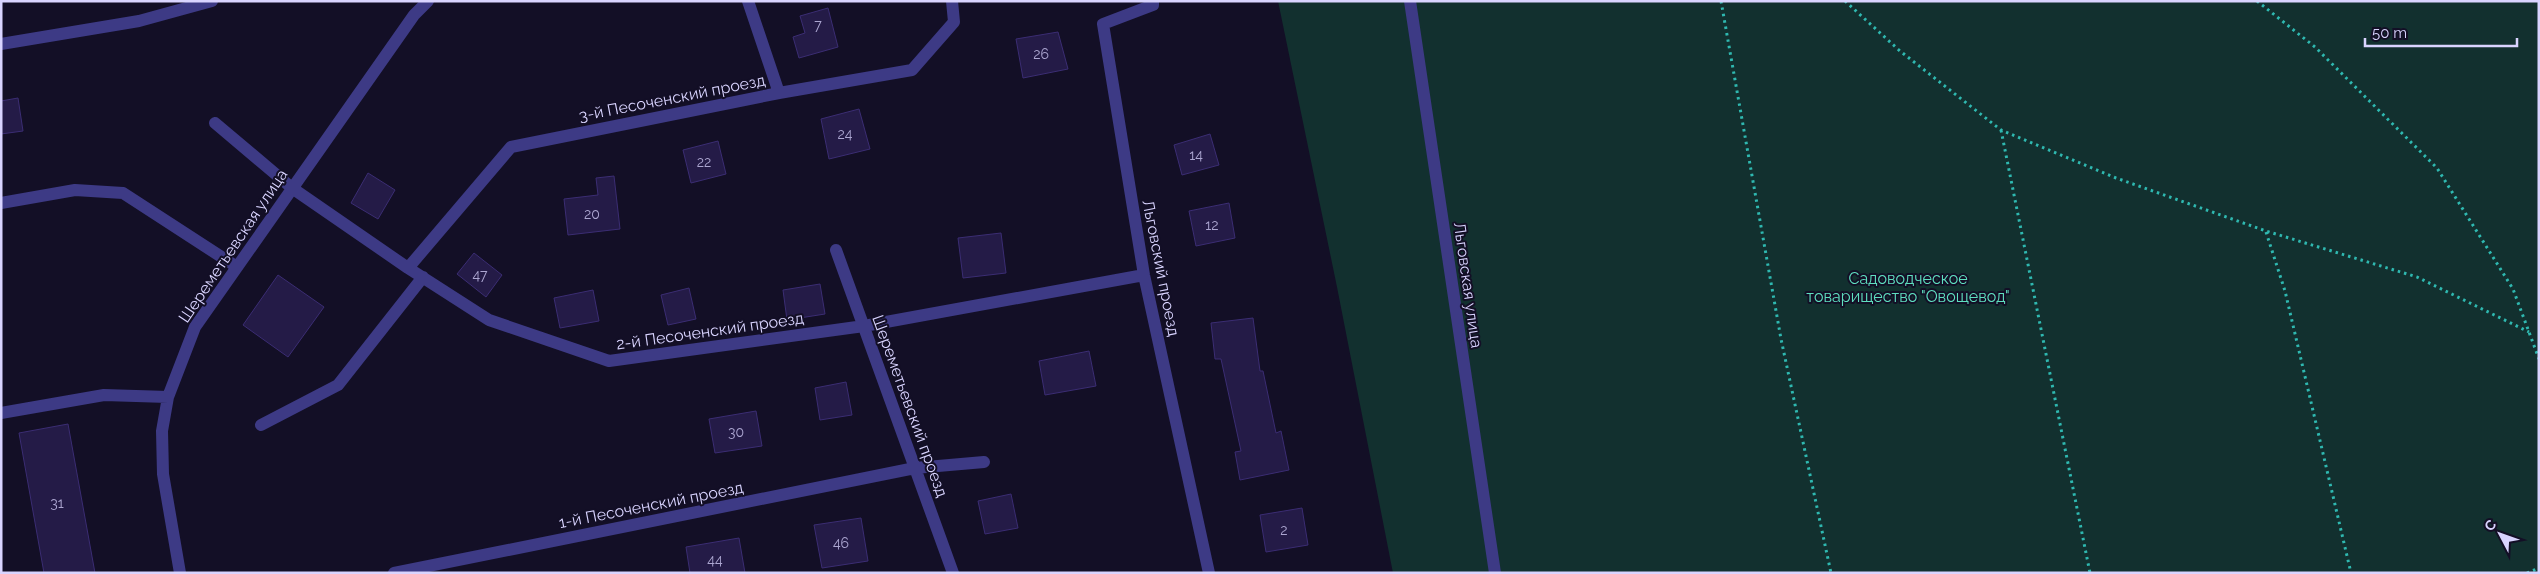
<svg xmlns="http://www.w3.org/2000/svg" width="2540" height="574" font-family="Raleway,sans-serif">
<style>
.green{fill:#12302f}
.building{fill:#241b47;stroke:#3b2d73}
.lines{fill:none;stroke-linecap:round;stroke-linejoin:round}
.path{stroke:#2fb8b0;stroke-width:3;stroke-dasharray:2.5 4;stroke-linecap:butt}
.minor{stroke:#3d3a85;stroke-width:12}
.labels{text-anchor:middle;dominant-baseline:central;stroke-width:4;stroke-linejoin:round;paint-order:stroke}
.number-label{font-size:14px;fill:#aca6d1}
.street-label{font-size:16px;fill:#d9d4ff;stroke:#130f26}
.park-label{font-size:16px;fill:#5fe0c0;stroke:#130f26}
</style>
<rect width="100%" height="100%" fill="#130f26"/>
<path class="green" d="M1278,1h1261v572h-1146l-56,-286z"/>
<path class="building" d="M828,8l10,39 -39,11 -6,-21 12,-4 -5,-17z
M1058,32l10,37 -45,9 -7,-39z
M18,98l5,33 -22,3v-33z
M859,109l11,40 -41,10 -8,-40z
M1210,134l9,31 -37,10 -8,-30z
M718,141l8,33 -35,9 -8,-33z
M368,173l27,17 -17,29 -27,-16z
M614,176l6,53 -52,6 -4,-36 34,-4 -2,-17z
M1229,203l6,35 -39,8 -7,-35z
M1001,233l5,40 -43,5 -5,-40z
M474,253l28,22 -16,22 -29,-23z
M278,275l46,32 -36,50 -45,-32z
M820,284l5,30 -38,6 -4,-30z
M689,288l7,31 -28,6 -7,-30z
M593,290l6,31 -39,7 -6,-30z
M1253,318l7,53h3l13,62 5,-2 8,39 -49,10 -5,-28 6,-1 -20,-92h-6l-4,-36z
M1089,351l7,35 -51,9 -6,-34z
M846,382l6,33 -32,5 -5,-32z
M756,411l6,35 -47,7 -6,-34z
M68,424l27,149h-51l-25,-140z
M1011,494l7,34 -33,6 -7,-33z
M1302,508l6,37 -42,7 -6,-37z
M861,518l7,43 -46,7 -8,-43z
M739,538l6,35h-55l-4,-26z"/>
<g class="lines">
<path class="path" d="M1721,1l60,338 50,234
M1845,1l55,50 101,79 115,48 150,53 151,46 112,55
M2257,1l58,46 122,121 76,121 26,70
M2001,130l89,443
M2266,232l19,59 66,282
M2527,573l12,-5"/>
<path class="minor" d="M748,1l31,92
M1153,1v4l-50,19 41,251 65,298
M1410,1l85,572
M1,44l138,-23 73,-20
M215,123l77,65 116,80 81,52 120,41 255,-35 280,-51
M1,203l74,-13 48,3 114,74
M836,250l117,323
M408,268l103,-121 268,-54 133,-23 42,-48 -2,-21
M1,413l103,-18 64,2
M261,425l77,-40 85,-108
M180,573l-17,-99 -1,-43 6,-34 27,-70 219,-312 14,-14
M394,573l521,-105 69,-6"/>
</g>
<g class="labels">
<g class="number-label">
<text x="818" y="25">7</text>
<text x="1041" y="54">26</text>
<text x="845" y="134">24</text>
<text x="1196" y="155">14</text>
<text x="704" y="162">22</text>
<text x="592" y="214">20</text>
<text x="1212" y="225">12</text>
<text x="480" y="275">47</text>
<text x="736" y="432">30</text>
<text x="57" y="503">31</text>
<text x="1284" y="530">2</text>
<text x="841" y="543">46</text>
<text x="715" y="560">44</text>
</g>
<g class="street-label">
<text transform="translate(672 98) rotate(-11)">3-й Песоченский проезд</text>
<text transform="translate(233 246) rotate(-56)">Шереметьевская улица</text>
<text transform="translate(1161 268) rotate(79)">Льговский проезд</text>
<text transform="translate(1468 285) rotate(82)">Льговская улица</text>
<text transform="translate(710 331) rotate(-8)">2-й Песоченский проезд</text>
<text transform="translate(910 406) rotate(70)">Шереметьевский проезд</text>
<text transform="translate(651 505) rotate(-11)">1-й Песоченский проезд</text>
</g>
<g class="park-label">
<text x="1908" y="278">Садоводческое<tspan x="1908" dy="18">товарищество "Овощевод"</tspan></text>
</g>
</g>
<rect width="2540" height="574" fill="none" stroke="#d9d4ff" stroke-width="5"/>
<g transform="translate(2500 534) rotate(311)" stroke="#130f26" stroke-width="4" paint-order="stroke">
<path d="M0-4L9 19L0 12L-9 19Z" fill="#d9d4ff"/>
<text y="-8" font-size="14" font-weight="bold" text-anchor="middle" fill="#d9d4ff">С</text>
</g>
<path d="M2365 38v8h152v-8" fill="none" stroke="#d9d4ff" stroke-width="2.5"/>
<text x="2372" y="38" font-size="15" fill="#d9d4ff" stroke="#130f26" stroke-width="4" paint-order="stroke">50 m</text>
</svg>
